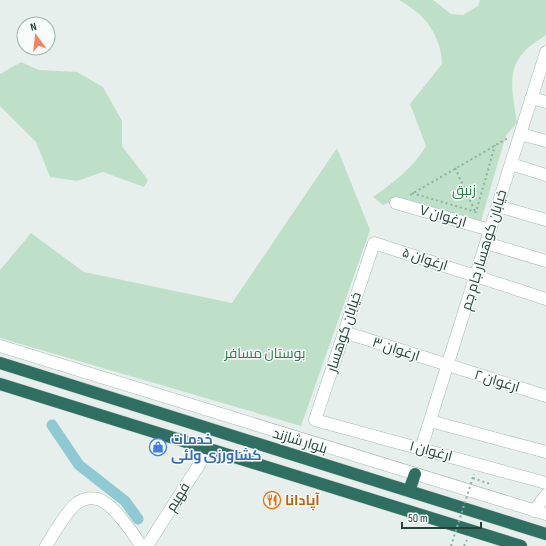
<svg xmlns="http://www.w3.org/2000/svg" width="546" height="546" font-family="'Sofia Sans Condensed',Cairo,sans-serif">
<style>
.green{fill:#bfe0c8}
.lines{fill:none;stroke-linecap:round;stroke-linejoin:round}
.canal{stroke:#8ec9d4;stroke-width:11}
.minor-casing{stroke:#a8b8b2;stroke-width:13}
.highway-casing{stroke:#c2cac8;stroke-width:13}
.path{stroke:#86b3a5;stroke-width:2;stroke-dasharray:2 3;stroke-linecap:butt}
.minor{stroke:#fff;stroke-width:12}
.highway{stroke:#2f6f62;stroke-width:12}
.path-bridge{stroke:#86b3a5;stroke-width:2;stroke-dasharray:2 3;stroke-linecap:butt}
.labels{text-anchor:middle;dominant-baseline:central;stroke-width:3;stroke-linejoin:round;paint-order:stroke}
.park-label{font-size:14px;fill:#2d7a4b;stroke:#f7fbf9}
.street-label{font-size:14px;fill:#24423a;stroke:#f7fbf9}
.shop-label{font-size:14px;font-weight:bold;fill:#366cbe;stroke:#f7fbf9;text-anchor:start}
.food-label{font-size:14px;font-weight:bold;fill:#c56008;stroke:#f7fbf9;text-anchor:start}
</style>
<rect width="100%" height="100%" fill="#e6efeb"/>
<path class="green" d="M399,0h34l18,14 12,1 15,-9 2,-6h66v35c-7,5 -16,10 -22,17 -19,19 -10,47 -7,71l-11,12 -25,86 -81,-23 -17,7 -10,-8c21,-15 40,-29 53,-51l-16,-42 32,-40c0,-19 -10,-39 -24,-51 -6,-5 -12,-9 -19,-13z
M21,62l18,8 38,2 26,15 19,34v25l26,34 -4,7 -41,-15 -26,9 -27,-4 -14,-35 -36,-36v-32z
M337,148l33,82 -69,196 -301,-88v-68l31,-37 53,39 148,31z"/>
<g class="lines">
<path class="canal" d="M52,425l27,40 46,36 13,18"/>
<g class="minor-casing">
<path id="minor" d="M531,98l15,4
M520,134l26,7
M511,164l35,11
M396,203l94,27
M498,206l48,14
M486,243l60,18
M546,299l-172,-56 -59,177 231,63
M344,332l202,64
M0,346l546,168
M430,421l116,31
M421,449l125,-397
M534,511l12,-16
M46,546c7,-11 21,-36 31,-43 6,-4 13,-6 20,-4 14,2 37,35 44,47
M147,546l62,-97"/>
</g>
<g class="highway-casing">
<path id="highway" d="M0,363l546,171
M0,384l521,162
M409,491l6,-17"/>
</g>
<path class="path" d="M455,168l20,43
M412,193l64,19 19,-67
M410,195l98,-57
M473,478l17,6v2
M464,546l3,-6"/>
<use href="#minor" class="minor"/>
<use href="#highway" class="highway"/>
<path class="path-bridge" d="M451,546l23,-72"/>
</g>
<defs>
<g id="shop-ring" transform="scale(0.9)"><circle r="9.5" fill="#f7fbf9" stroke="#3f7fe0" stroke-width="1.5"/><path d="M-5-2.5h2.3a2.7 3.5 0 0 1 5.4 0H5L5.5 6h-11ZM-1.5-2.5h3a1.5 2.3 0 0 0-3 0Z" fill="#3f7fe0"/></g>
<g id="restaurant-ring" transform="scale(0.9)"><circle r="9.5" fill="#f7fbf9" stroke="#e8710a" stroke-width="1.5"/><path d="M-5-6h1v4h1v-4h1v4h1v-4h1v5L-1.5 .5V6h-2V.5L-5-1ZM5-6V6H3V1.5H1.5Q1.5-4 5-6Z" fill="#e8710a"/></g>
</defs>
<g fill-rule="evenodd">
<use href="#shop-ring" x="158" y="447"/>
<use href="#restaurant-ring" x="272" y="500"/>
</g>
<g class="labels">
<g class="park-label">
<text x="464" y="190">زنبق</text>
<text x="265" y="353">بوستان مسافر</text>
</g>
<g class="street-label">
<text transform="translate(443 216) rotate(16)">ارغوان ۷</text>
<text transform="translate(484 250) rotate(-73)">خیابان کوهسار جام جم</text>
<text transform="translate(425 259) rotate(18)">ارغوان ۵</text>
<text transform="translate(344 332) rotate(-72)">خیابان کوهسار</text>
<text transform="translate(396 349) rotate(18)">ارغوان ۳</text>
<text transform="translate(497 381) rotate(17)">ارغوان ۲</text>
<text transform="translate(300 441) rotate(17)">بلوار شازند</text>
<text transform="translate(431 451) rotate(15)">ارغوان ۱</text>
<text transform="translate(178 497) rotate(-58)">فهیم</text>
</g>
<g class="shop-label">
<text x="171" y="439">خدمات<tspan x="171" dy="16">کشاورزی ولئی</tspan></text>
</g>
<g class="food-label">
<text x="285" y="500">آپادانا</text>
</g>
</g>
<g transform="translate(36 36) rotate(345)"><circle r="19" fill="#f7fbf9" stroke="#a3b1ad"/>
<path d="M0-3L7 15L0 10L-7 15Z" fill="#f4845f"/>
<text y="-6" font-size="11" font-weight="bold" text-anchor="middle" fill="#24423a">N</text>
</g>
<path d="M402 522v6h79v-6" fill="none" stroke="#24423a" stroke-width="2"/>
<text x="408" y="522" font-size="12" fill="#24423a" stroke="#f7fbf9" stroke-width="3" paint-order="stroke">50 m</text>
</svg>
